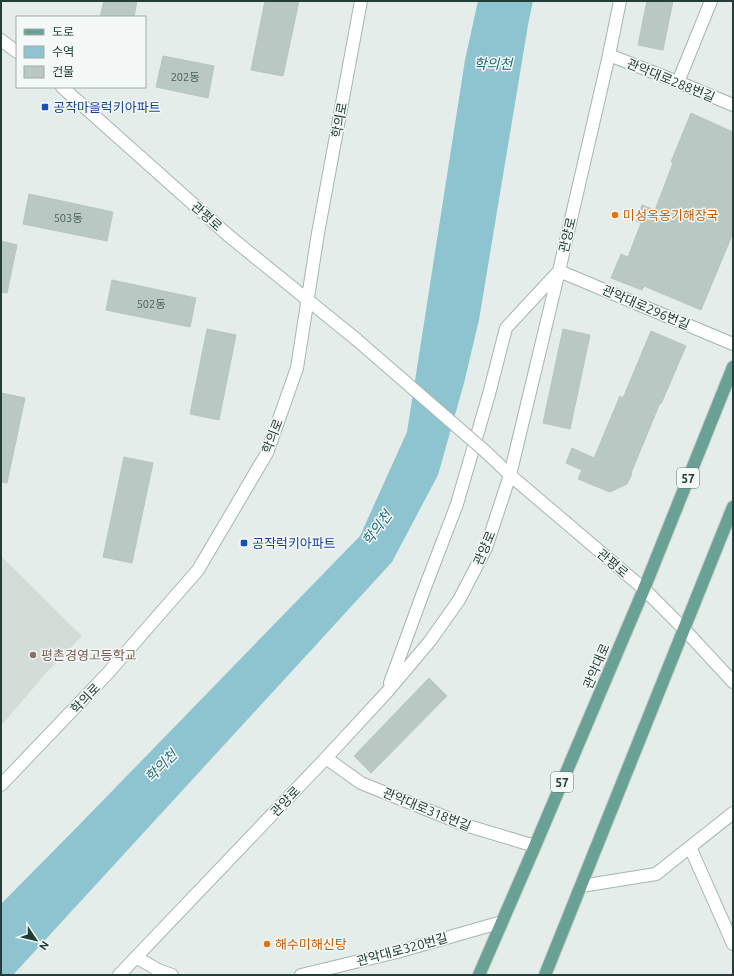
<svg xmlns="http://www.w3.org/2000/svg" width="734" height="976" font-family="Ubuntu,'Noto Sans KR',sans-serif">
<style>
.built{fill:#d2ddd8}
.water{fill:#8dc4d0}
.building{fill:#b9c8c2;stroke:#b6c6c0}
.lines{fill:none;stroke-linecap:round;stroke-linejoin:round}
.minor-casing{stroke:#a6b5b0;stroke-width:14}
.major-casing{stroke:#c1c9c7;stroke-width:14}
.minor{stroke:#fff;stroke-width:12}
.major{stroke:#69a194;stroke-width:12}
.minor-bridge-casing{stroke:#a6b5b0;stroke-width:14;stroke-linecap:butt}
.minor-bridge{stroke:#fff;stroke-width:12}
.transit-dot{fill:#1a4fb4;stroke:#f4f9f7;stroke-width:1.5}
.food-dot{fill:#e8710a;stroke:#f4f9f7;stroke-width:1.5}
.education-dot{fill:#8d6e63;stroke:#f4f9f7;stroke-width:1.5}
.labels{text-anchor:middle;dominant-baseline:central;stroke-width:3;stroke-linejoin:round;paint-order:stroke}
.number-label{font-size:11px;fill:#48605a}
.shield{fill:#f4f9f7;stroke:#627671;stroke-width:1}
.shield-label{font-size:12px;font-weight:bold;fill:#233e38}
.street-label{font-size:13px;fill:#233e38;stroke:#f4f9f7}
.transit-label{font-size:13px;fill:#164399;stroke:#f4f9f7;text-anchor:start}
.food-label{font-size:13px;fill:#c56008;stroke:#f4f9f7;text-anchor:start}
.education-label{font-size:13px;fill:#785e54;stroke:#f4f9f7;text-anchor:start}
.water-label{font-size:14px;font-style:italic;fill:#1e6879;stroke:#f4f9f7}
</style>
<rect width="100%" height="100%" fill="#e4ede9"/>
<path class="built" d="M1,556l81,80 -36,37 -45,53z"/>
<path class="water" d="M478,1h55l-5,24 -49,295 -15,63 -26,92 -46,87 -379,413h-12v-71l81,-82 278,-286 47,-104 58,-372z"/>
<path class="building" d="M104,1h33l-3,16h-34z
M265,1h34l-16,75 -32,-6z
M647,1h26l-10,49 -25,-5z
M163,56l51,10 -6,32 -52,-11z
M691,113l42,19v101l-32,77 -57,-24 -2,4 -31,-12 10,-24 7,3 13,-34 -5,-2 6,-16 13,5 18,-47 -2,-1z
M29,194l84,18 -6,29 -84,-17z
M1,241l16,4 -10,48 -6,-1z
M112,280l84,18 -6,29 -84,-17z
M207,329l29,6 -17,85 -29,-6z
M563,329l27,6 -20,94 -27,-6z
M651,331l35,15 -25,58 -1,-1 -29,70 1,1 -5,10 -17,8 -32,-13 4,-9 -16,-7 6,-15 22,10 26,-62 3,2z
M1,393l24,5 -18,85 -6,-1z
M124,457l29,6 -21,100 -29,-6z
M429,678l18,18 -76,77 -17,-17z"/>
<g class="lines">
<g class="minor-casing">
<path id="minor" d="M1,40l16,12
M609,55l69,27 55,23
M678,82l33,-81
M62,87l167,149 128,104
M486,452l24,23 134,114 40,40 49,53
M390,683l34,-93 33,-86 32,-110 17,-66 53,-57 174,73
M326,758l35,25 104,42 70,21
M1,785l107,-112 90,-103 69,-117 30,-85 21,-135 43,-232
M690,847l43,97
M581,886l75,-12 77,-61
M136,957l22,13 14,5
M119,975l207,-217 61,-66 43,-51 29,-41 27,-52 24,-73 49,-204 50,-216 11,-54
M301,975l96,-23 105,-30"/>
</g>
<g class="major-casing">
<path id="major" d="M479,975l56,-129 109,-257 89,-222
M545,975l188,-468"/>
</g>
<use href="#minor" class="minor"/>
<use href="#major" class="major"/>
<g class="minor-bridge-casing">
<path id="minor-bridge" d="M357,340l129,112"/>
</g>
<use href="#minor-bridge" class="minor-bridge"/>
</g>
<g class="transit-dot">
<rect x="41" y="103" width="8" height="8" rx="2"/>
<rect x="240" y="539" width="8" height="8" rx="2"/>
</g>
<g class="food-dot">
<circle cx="615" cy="215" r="4"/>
<circle cx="267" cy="944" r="4"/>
</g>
<circle class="education-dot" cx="33" cy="655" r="4"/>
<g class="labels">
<g class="number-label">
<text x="185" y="77">202동</text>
<text x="68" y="218">503동</text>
<text x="151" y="304">502동</text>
</g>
<g class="shield">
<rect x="677" y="468" width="22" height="20" rx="3"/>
<rect x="551" y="772" width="22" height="20" rx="3"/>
</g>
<g class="shield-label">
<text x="688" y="478">57</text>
<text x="562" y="782">57</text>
</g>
<g class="street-label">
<text transform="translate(671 80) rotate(22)">관악대로288번길</text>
<text transform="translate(339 120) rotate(-80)">학의로</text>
<text transform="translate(207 216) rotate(42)">관평로</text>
<text transform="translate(567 235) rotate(-77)">관양로</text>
<text transform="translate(646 307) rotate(23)">관악대로296번길</text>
<text transform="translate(272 436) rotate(-69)">학의로</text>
<text transform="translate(484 548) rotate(-67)">관양로</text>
<text transform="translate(613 563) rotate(40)">관평로</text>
<text transform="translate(596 666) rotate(-67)">관악대로</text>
<text transform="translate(85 698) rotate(-46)">학의로</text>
<text transform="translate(285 801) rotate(-46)">관양로</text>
<text transform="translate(427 809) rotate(22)">관악대로318번길</text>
<text transform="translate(402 949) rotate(-15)">관악대로320번길</text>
</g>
<g class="transit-label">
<text x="53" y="107">공작마을럭키아파트</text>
<text x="252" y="543">공작럭키아파트</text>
</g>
<g class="food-label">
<text x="623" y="215">미성옥옹기해장국</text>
<text x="275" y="944">해수미해신탕</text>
</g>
<g class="education-label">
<text x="41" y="655">평촌경영고등학교</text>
</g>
<g class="water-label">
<text x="493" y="64">학의천</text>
<text transform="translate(377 528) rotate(-53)">학의천</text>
<text transform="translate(161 766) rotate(-45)">학의천</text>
</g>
</g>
<rect width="734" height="976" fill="none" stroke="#233e38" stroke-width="4"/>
<rect x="16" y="16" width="130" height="72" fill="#f4f9f7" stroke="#a0aeab"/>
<rect x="24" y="29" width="20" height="6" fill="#69a194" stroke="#a0aeab"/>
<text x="52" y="36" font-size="12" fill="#233e38">도로</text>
<rect x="24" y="46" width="20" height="12" fill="#8dc4d0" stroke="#a0aeab"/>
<text x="52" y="56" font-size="12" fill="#233e38">수역</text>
<rect x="24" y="66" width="20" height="12" fill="#b9c8c2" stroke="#a0aeab"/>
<text x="52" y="76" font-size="12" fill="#233e38">건물</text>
<g transform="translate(36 940) rotate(125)" stroke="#f4f9f7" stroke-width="3" paint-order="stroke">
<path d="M0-3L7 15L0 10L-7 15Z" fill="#233e38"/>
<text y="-6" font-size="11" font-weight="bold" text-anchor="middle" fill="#233e38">N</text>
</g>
</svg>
